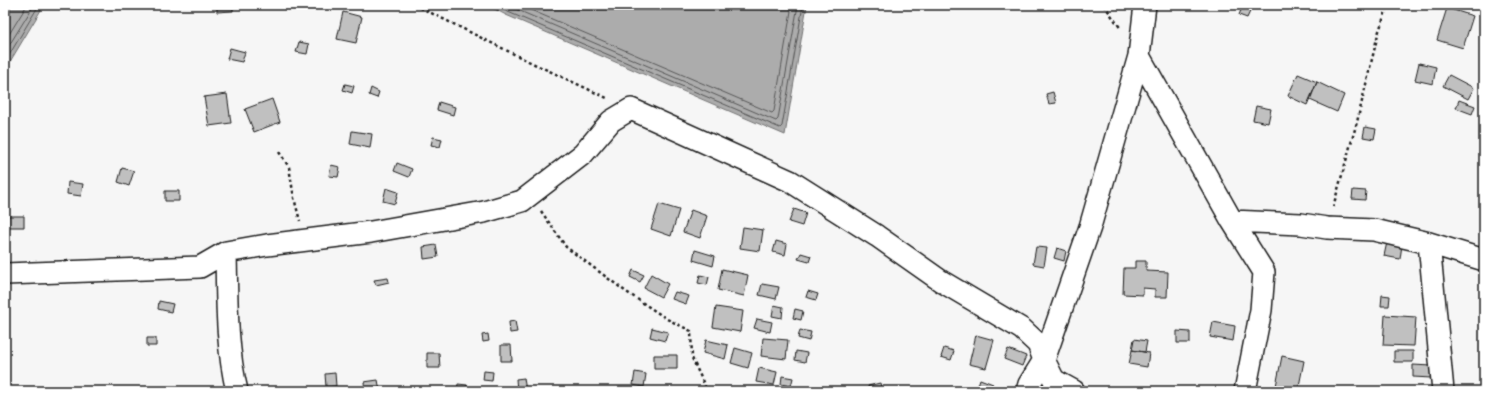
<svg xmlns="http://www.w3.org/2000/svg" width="1489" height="396" font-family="'Patrick Hand',sans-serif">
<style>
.water{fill:#acacac;stroke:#727272}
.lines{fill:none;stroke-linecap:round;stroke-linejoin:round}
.shore{stroke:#565656;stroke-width:1}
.building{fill:#c0c0c0;stroke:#1c1c1c}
.minor-casing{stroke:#1c1c1c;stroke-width:24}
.path{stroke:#1c1c1c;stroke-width:2.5;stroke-dasharray:3 3;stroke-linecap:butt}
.minor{stroke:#fff;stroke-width:21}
</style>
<rect width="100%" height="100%" fill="#f6f6f6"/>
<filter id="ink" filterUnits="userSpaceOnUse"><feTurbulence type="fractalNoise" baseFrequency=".025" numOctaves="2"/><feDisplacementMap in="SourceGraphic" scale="8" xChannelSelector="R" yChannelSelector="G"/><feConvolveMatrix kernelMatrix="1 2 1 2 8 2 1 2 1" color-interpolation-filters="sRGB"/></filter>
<g filter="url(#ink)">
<path class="water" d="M5,5h39l-39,65z
M487,5h320l-22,130 -279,-120z"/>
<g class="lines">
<path class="shore" d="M495,5l13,7 272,116 2,-2 21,-121
M506,5l270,116 2,-2 20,-114
M519,5l253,108 2,-2 18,-106
M5,41l22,-36
M5,52l29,-47
M5,62l34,-57"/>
</g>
<path class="building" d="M217,5h16v6l-16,1z
M1243,5h10l-6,13 -8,-3z
M1447,8l26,8 -10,32 -26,-8z
M343,12l19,5 -6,26 -19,-4z
M299,42l10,2 -2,10 -11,-2z
M230,48l15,4 -3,10 -15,-3z
M1419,63l17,4 -3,17 -18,-4z
M1298,74l19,8 -10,23 -19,-9z
M1449,75l25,13 -6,11 -25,-13z
M1317,82l27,13 -7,17 -27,-12z
M345,84l9,2 -2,7 -9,-3z
M371,88l8,4 -2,6 -8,-3z
M1053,92l3,11 -7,1 -3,-10z
M227,94l4,29 -22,3 -5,-29z
M272,99l8,23 -26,10 -9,-23z
M1459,100l16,6 -3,8 -16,-6z
M439,102l16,5 -2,8 -16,-5z
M1256,106l15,3 -3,14 -15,-3z
M1365,127l11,2 -2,10 -11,-2z
M352,131l20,3 -2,14 -20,-4z
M433,137l9,2 -2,8 -9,-2z
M397,163l15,6 -3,8 -15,-6z
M331,165l9,2 -2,10 -9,-1z
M122,168l12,3 -5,15 -11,-4z
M68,182l15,2 -2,12 -14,-2z
M386,188l12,4 -3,12 -12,-3z
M1353,190l13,1 -1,9 -13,-1z
M165,191h14v10h-14z
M659,204l20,6 -8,26 -20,-7z
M794,209l12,4 -4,13 -13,-4z
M691,210l16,6 -7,22 -17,-6z
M8,216h16v11h-16z
M743,227l20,3 -3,21 -20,-3z
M776,241l11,3 -2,11 -12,-3z
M1387,242l15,3 -2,14 -16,-3z
M436,245l2,12 -14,2 -1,-12z
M1036,247l11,1 -3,18 -11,-2z
M1057,248l9,3 -2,10 -10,-3z
M695,250l20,6 -2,10 -20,-6z
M801,253l10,3 -2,6 -11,-3z
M1135,261h11v10l22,1 -1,25h-12v-8l-12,-1v7l-20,-1 1,-26h11z
M722,269l26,6 -4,21 -26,-6z
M633,270l11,5 -4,7 -10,-5z
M651,274l17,10 -7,13 -17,-9z
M700,275l9,2 -2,8 -9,-2z
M388,278l1,4 -13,3 -2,-5z
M762,284l17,3 -3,12 -17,-4z
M808,291l10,3 -2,6 -10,-3z
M675,292l14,4 -3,8 -14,-5z
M1382,295l8,1 -1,10h-8z
M159,301l14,3 -2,8 -13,-3z
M774,305l9,2 -1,11 -10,-2z
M716,307l27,4 -3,21 -27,-5z
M795,309l8,2 -2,9 -8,-2z
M1385,315l31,2 -2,29 -31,-1z
M757,319l15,3 -2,10 -16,-4z
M515,321l2,11 -7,1 -1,-11z
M1213,322l22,4 -2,15 -23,-4z
M652,328l16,4 -3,9 -15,-4z
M800,330l11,2 -2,9 -11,-3z
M1177,331l13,1v11h-13z
M488,334l1,7 -6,1 -1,-7z
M976,335l18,5 -8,28 -17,-4z
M147,338h9v8h-9z
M763,338l25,2 -2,19 -25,-3z
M1134,339l13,2 -2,11 -13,-2z
M706,340l22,5 -3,14 -22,-6z
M501,345h10l1,16h-11z
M735,348l17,5 -4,15 -17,-5z
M944,348l10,3 -3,9 -10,-3z
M1008,349l18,7 -4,10 -18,-7z
M1132,350l17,3 -2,14 -18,-3z
M796,351l11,2 -2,9 -10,-2z
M1394,351h19v11h-19z
M427,353h12l1,15h-13z
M654,355h23v14h-23z
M1282,356l22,5 -6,30h-23z
M1413,365l18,1v12l-18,-1z
M759,368l18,4 -3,13 -18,-3z
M484,371l9,1 -1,9 -9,-1z
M635,372l11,2 -2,13 -11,-2z
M335,373l1,13 -10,1 -1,-13z
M782,376l11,2 -2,8 -10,-2z
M524,378l2,13h-9l-1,-12z
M980,379l13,5 -3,7h-14z
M378,380l2,11h-15l-1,-9z
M880,383l2,8h-13l-1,-5z
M458,384l9,1 -1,6h-9z"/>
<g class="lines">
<g class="minor-casing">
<path id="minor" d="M1139,56l93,165 32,51 -3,38 -16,81
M1232,221l69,3 26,4 47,2 55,13 55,17
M1429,243l14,148
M5,274l195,-7 26,-15
M237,391c-11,-45 -10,-93 -11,-139l41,-7 104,-13 113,-20 38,-11 61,-47 28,-33 20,-12 159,72 87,55 64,45 81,48 16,15 6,16 10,20 20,11
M1027,391l2,-7 15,-24 46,-133 49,-171 6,-51"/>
</g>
<path class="path" d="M415,5l113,56 81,38
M1104,5l17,24
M279,152l10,15 5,31 6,23
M1333,207l24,-85 21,-88 10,-29
M541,211l25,36 59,44 42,28 24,12 1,27 15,33"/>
<use href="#minor" class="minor"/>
</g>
</g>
<rect width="1489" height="396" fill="none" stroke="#fff" stroke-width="20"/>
<rect x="10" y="10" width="1469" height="376" fill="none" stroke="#1c1c1c" stroke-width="1.5" filter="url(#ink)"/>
</svg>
